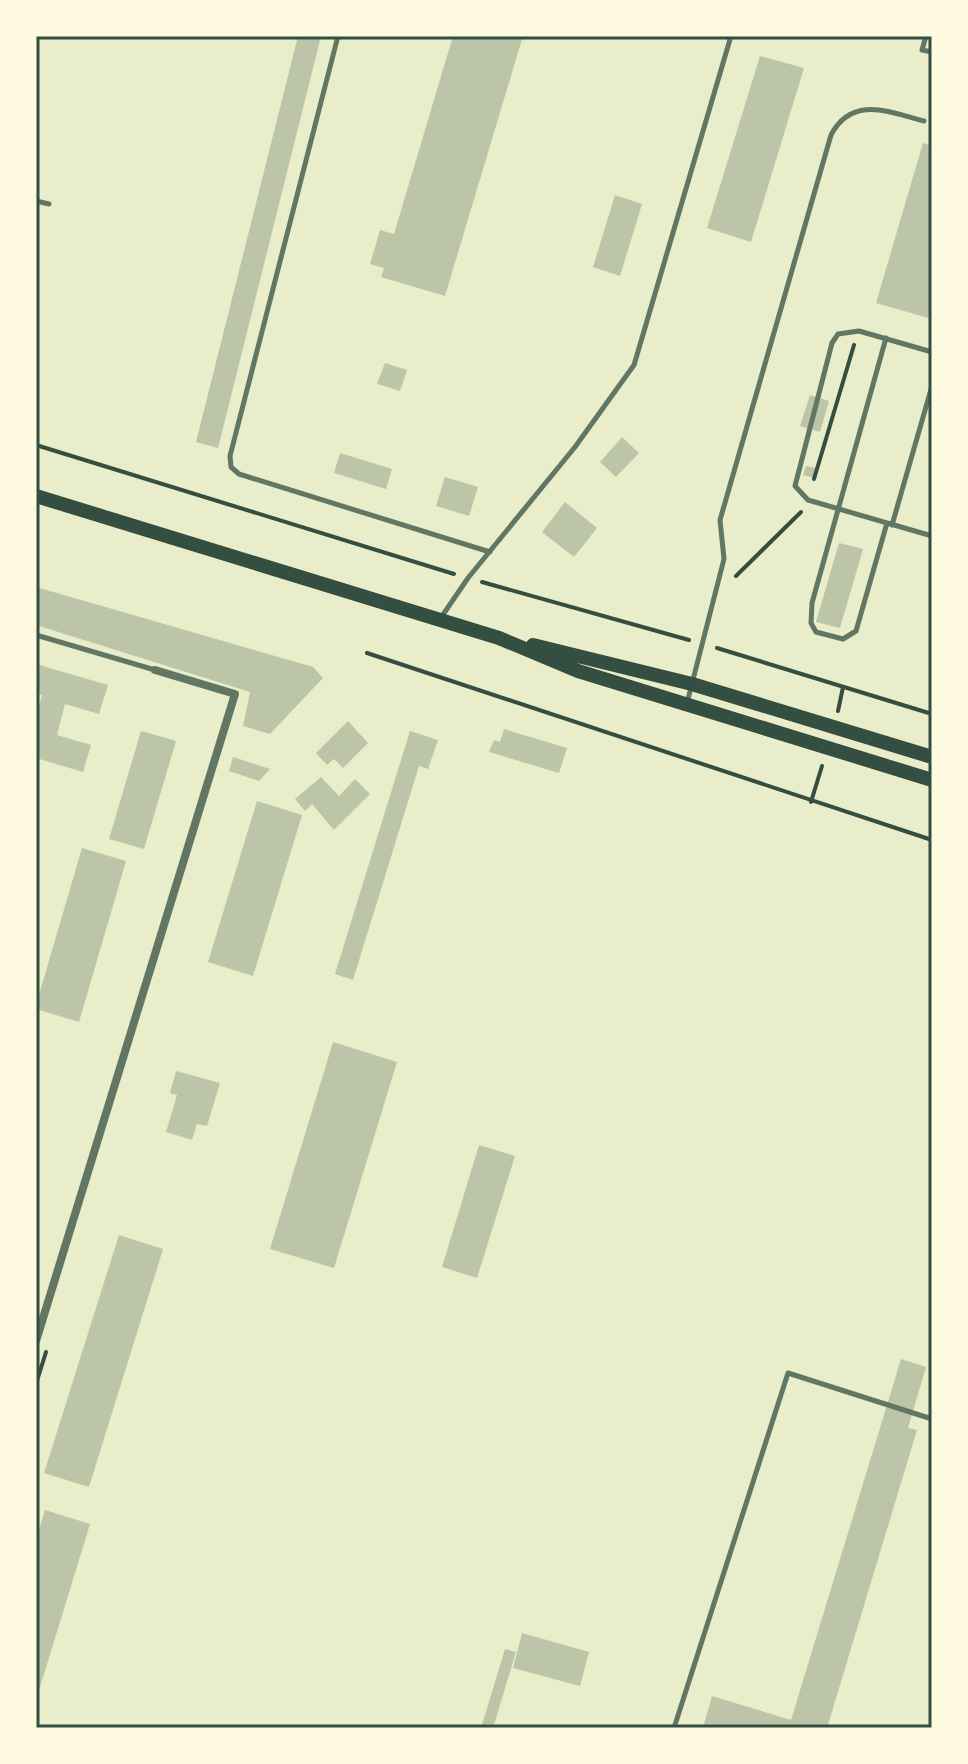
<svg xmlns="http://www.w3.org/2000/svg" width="968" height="1764" font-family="Inter,sans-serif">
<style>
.building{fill:#bcc5a7}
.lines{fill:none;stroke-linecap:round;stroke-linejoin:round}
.path{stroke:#344e41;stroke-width:4}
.service{stroke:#617663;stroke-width:5}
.minor{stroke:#617663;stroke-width:8}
.secondary{stroke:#344e41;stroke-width:14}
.neatline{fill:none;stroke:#344e41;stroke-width:3}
</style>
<rect width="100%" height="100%" fill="#e9edc9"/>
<path class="building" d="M298,36h23l-103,412 -22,-6z
M453,36h70l-78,260 -64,-19 3,-9 -14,-4 10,-34 14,4z
M760,56l44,12 -53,174 -44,-14z
M923,143l9,3v173l-56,-16z
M615,195l27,9 -22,72 -27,-9z
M385,363l22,7 -7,21 -23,-7z
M810,395l19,6 -9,31 -20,-6z
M622,437l17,16 -23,24 -16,-15z
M340,453l52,16 -6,20 -52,-16z
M806,466l11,2 -3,10 -11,-3z
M445,477l33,10 -9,29 -33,-10z
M565,502l32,26 -23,29 -32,-25z
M839,543l24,6 -23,79 -24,-6z
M36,587l277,80 10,11 -53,56 -27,-8 7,-34 -214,-67z
M36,664l72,21 -9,29 -34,-10 -8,31 34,10 -8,27 -47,-14v-42l6,-21 -6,-2z
M348,721l20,22 -25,25 -9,-9 -7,6 -11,-12z
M504,729l63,19 -8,25 -70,-21 5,-12 6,2z
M141,731l35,10 -32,108 -35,-10z
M410,731l28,9 -10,29 -9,-3 -66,214 -18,-6z
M233,757l37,12 -11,12 -30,-10z
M321,777l18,19 16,-17 15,15 -36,36 -22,-26 -7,7 -10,-12z
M257,801l45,14 -49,161 -45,-14z
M82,848l44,13 -47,161 -43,-13v-4z
M333,1042l64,20 -63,206 -64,-19z
M176,1071l44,12 -13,43 -10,-2 -5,16 -26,-8 11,-37 -7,-2z
M479,1145l36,11 -38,122 -35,-11z
M119,1235l44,14 -74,238 -45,-14z
M901,1359l25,8 -18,61 9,2 -90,298h-124l9,-32 79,24z
M45,1510l45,14 -53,173 -1,-157z
M522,1633l67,19 -9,34 -67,-18z
M505,1649l11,3 -23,76h-12z"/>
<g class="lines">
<path class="path" d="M36,445l418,129
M814,479l40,-134
M736,576l65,-64
M482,582l207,58
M717,648l215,66
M367,653l565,187
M838,711l5,-24
M811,802l11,-36
M36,1384l10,-32"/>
<path class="service" d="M338,36l-108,420 1,11 8,7 251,78
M926,36l-4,14 10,2
M36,201l13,3
M886,338l-74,265 -1,20 5,9 27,7 13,-8 31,-108
M932,352l-73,-21 -21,3 -6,9 -37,143 13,14 124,36
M892,525l40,-139
M440,619l28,-41 107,-131 59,-82 97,-329
M36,635l119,35
M687,703l37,-144 -4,-39 111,-385c21,-40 58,-23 93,-14
M674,1728l114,-355 144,46"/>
<path class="minor" d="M36,1341l199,-647 -80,-24"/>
<path class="secondary" d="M36,496l463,142 79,33 354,109
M533,645l159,39 240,73"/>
</g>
<rect width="968" height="1764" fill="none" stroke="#fefae0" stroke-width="76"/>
<rect x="38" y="38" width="892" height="1688" class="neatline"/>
</svg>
